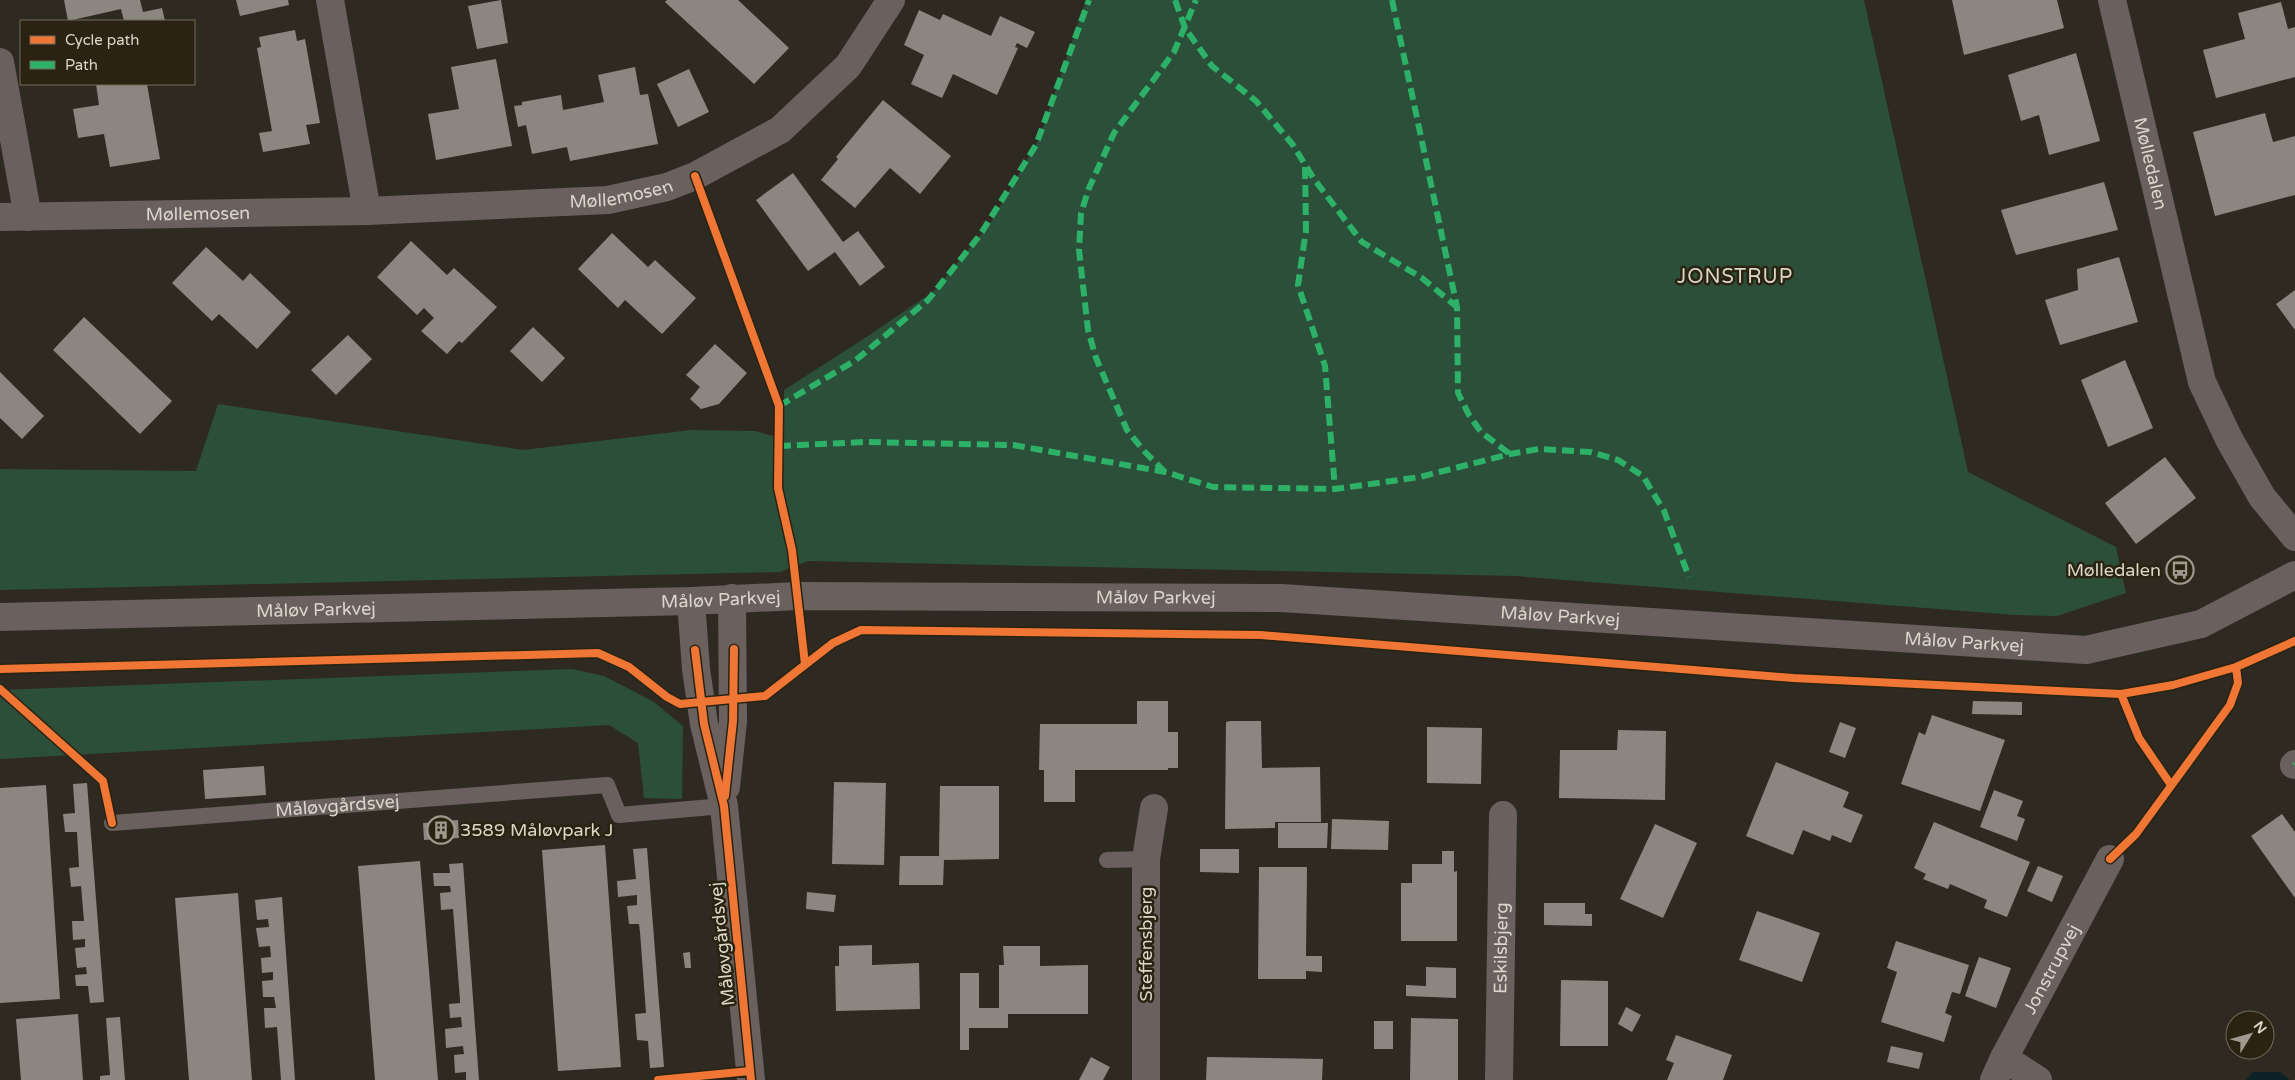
<svg xmlns="http://www.w3.org/2000/svg" width="2295" height="1080" font-family="'Varela Round',sans-serif">
<style>
.green{fill:#2c4f3a}
.water{fill:#0c2128}
.building{fill:#8c8680}
.lines{fill:none;stroke-linecap:round;stroke-linejoin:round}
.service{stroke:#6a615f;stroke-width:16}
.minor{stroke:#6a615f;stroke-width:28}
.tertiary{stroke:#6a615f;stroke-width:28}
.quiet{stroke:#2db169;stroke-width:6;stroke-dasharray:12 6;stroke-linecap:butt}
.cycleway-casing{stroke:#2a2311;stroke-width:11}
.cycleway{stroke:#f07635;stroke-width:8}
.labels{text-anchor:middle;dominant-baseline:central;stroke-width:5;stroke-linejoin:round;paint-order:stroke}
.street-label{font-size:18px;fill:#dad6ca;stroke:#2a2311}
.poi-label{font-size:18px;fill:#dad6ca;stroke:#2a2311;text-anchor:end}
.quarter-label{font-size:20px;letter-spacing:1px;fill:#dad6ca;stroke:#2a2311}
</style>
<rect width="100%" height="100%" fill="#2e2a21"/>
<path class="green" d="M1086,0h778l104,472 148,75 10,46 -69,23 -42,-1 -500,-39 -707,-15 -28,11 -780,18v-121l196,2 22,-67 305,46 168,-20 64,1 28,8 1,-49 78,-50 72,-49 57,-69 48,-83z
M572,669l32,7 50,26 29,24 -1,73 -38,-1 -6,-55 -29,-18 -609,34v-69z"/>
<path class="water" d="M2253,1072h27l10,8h-44z"/>
<path class="building" d="M64,0h76l3,12 19,-4 3,13h-41l-3,-12 -53,12z
M236,0h52l1,5 -49,11z
M501,0l7,43 -31,6 -9,-43z
M667,0h71l51,48 -35,36 -89,-82z
M1952,0h105l7,28 -100,27z
M2281,2l7,27 7,-2v50l-79,21 -13,-48 42,-11 -7,-26z
M919,10l21,10 3,-6 48,22 9,-20 35,16 -8,16 -10,-5 -2,4 3,1 -21,47 -44,-21 -11,24 -31,-14 13,-29 -20,-10z
M295,30l2,11 8,-2 15,84 -14,2 4,19 -47,8 -4,-19 13,-2 -15,-83 4,-1 -2,-10z
M2076,53l24,88 -51,14 -10,-40 -18,6 -13,-46z
M496,59l16,87 -76,14 -8,-46 31,-5 -8,-42z
M635,67l5,28 8,-1 10,50 -88,17 -3,-14 -35,7 -6,-29 -8,2 -4,-21 8,-1v-3l39,-7 2,15 41,-8 -6,-27z
M689,69l20,43 -31,15 -21,-43z
M96,84h51l13,75 -50,8 -6,-33 -26,4 -5,-29 26,-4z
M883,100l68,56 -31,38 -30,-26 -35,40 -34,-28 17,-21 -2,-2z
M2265,113l8,29 22,-6v59l-80,21 -22,-84z
M793,173l50,69 15,-11 27,36 -25,19 -25,-34 -27,19 -52,-71z
M2104,182l14,48 -102,25 -15,-45z
M612,233l36,34 7,-7 41,38 -34,36 -37,-34 -7,8 -40,-39z
M411,241l36,34 7,-7 43,39 -35,36 -3,-2 -12,13 -26,-23 13,-13 -10,-10 -7,7 -40,-38z
M206,247l37,34 7,-8 41,39 -34,37 -38,-35 -7,7 -40,-38z
M2119,257l19,65 -78,23 -15,-45 33,-10 -1,-21z
M2295,290v40l-19,-26z
M84,317l88,84 -32,33 -87,-84z
M533,327l32,31 -23,24 -32,-31z
M348,335l24,24 -36,36 -25,-25z
M715,344l32,29 -28,31 -18,5 -11,-10 10,-12 -14,-12z
M2125,360l28,68 -45,19 -27,-67z
M0,372l44,44 -22,23 -22,-21z
M2165,457l31,41 -60,46 -31,-41z
M1137,701h31v31h10v36h-10v2h-93v32h-31v-32h-5l1,-46h97z
M1973,701l49,1v13l-50,-1z
M1932,715l73,25 -25,71 -79,-27 18,-52 6,3z
M1230,721h31l1,47 58,-1 1,55h-46v6l-50,1 1,-107z
M1840,722l16,6 -11,30 -16,-6z
M1427,727l55,1 -1,56 -54,-1z
M1618,730l48,1 -1,69 -106,-2 1,-48h57z
M1776,762l73,30 -6,15 20,8 -12,28 -19,-8 -2,6 -27,-11 -10,25 -47,-19z
M264,766l2,29 -61,4 -2,-29z
M834,782l52,1 -2,82 -52,-1z
M87,783l17,219 -14,1 -2,-17h-12l-1,-11 12,-1 -1,-7 -9,1 -2,-20 10,-1v-8l-12,1 -1,-19h12l-3,-35 -10,1 -2,-19 10,-1 -2,-35h-12l-2,-18 12,-1 -2,-29z
M46,785l14,214 -60,4v-215z
M940,786h59v73l-55,1 -1,25h-44l1,-29h39z
M1994,790l29,11 -6,15 8,3 -8,22 -37,-14z
M2282,814l13,18v66l-44,-62z
M1332,819l57,2 -1,29 -57,-1z
M458,820l1,18 -35,2 -1,-17z
M1934,822l96,40 -23,55 -23,-9 3,-8 -37,-16 -2,5 -25,-10 3,-5 -12,-6z
M1278,823h50l-1,25h-49z
M1655,824l42,19 -34,75 -43,-19z
M605,845l16,222 -63,4 -16,-221z
M647,848l17,219 -14,1 -2,-27 -11,-1 -2,-26 11,-1 -6,-81 -1,-8h-10l-2,-18 10,-1v-10l-19,2 -1,-16 19,-2 -3,-30z
M1200,849h39v24l-39,-1z
M1442,851h12v21l3,-1v70h-56v-58h11v-19h30z
M420,861l18,219h-63l-17,-214z
M463,863l16,217h-13v-8l-11,1 -1,-18 10,-1 -1,-8 -17,2 -1,-19 17,-2 -1,-10 -11,1 -1,-14 11,-1v-3l-7,-91 -12,1 -1,-17 11,-1 -1,-6h-16l-1,-13h17l-1,-9z
M2038,866l25,10 -11,26 -25,-11z
M1259,867h48l-1,89h16v16l-16,-1v8h-48z
M807,892l29,3 -2,17 -28,-3z
M238,893l14,187h-63l-14,-182z
M282,897l13,183h-14l-4,-53 -12,1 -1,-20h12l-2,-11h-11l-1,-16 11,-1v-8l-11,1 -1,-15 10,-1 -1,-11 -11,1 -3,-19 13,-1 -1,-8 -11,1 -2,-20z
M1544,903h41v11h7v12l-48,-1z
M1757,911l63,22 -18,49 -63,-22z
M1896,941l73,24 -9,29 -8,-2 -7,21 7,3 -8,26 -63,-20 16,-50 -10,-4z
M872,945v20l47,-2 1,46 -84,2 -1,-45h4v-20z
M1003,946h37v20l48,-1v49h-80v14h-39v22h-9v-77h19v35h20v-43h5z
M690,952l1,16h-6l-2,-15z
M1979,957l32,11 -15,40 -31,-12z
M1426,967l30,1v30l-50,-2v-11l20,1z
M1561,980l47,1v65h-48z
M1626,1007l15,8 -9,17 -14,-8z
M78,1014l5,66h-62l-5,-61z
M120,1017l5,63h-25v-4l10,-1 -4,-57z
M1411,1018l47,1v61h-48z
M1374,1021h19v28h-19z
M1676,1035l56,20 -9,25h-56l7,-17 -8,-3z
M1891,1046l32,7 -4,16 -32,-7z
M1091,1057l19,10 -7,13h-24z
M1207,1057l116,2 -1,21h-116z"/>
<g class="lines">
<g class="service">
<path id="s1" d="M112,823l495,-38 12,30 105,-9"/>
<path d="M1107,860l39,-1"/>
</g>
<g class="minor">
<path d="M330,0l37,211"/>
<path id="s2" d="M2112,0l90,382 27,57 33,58 33,40"/>
<path d="M0,62l28,155"/>
<path id="s3" d="M0,217l367,-6 241,-11 59,-13 28,-11 85,-46 68,-64 43,-66"/>
<path d="M2294,765l1,-1"/>
<path d="M2004,1058l34,22"/>
<path d="M1146,1080v-221l8,-51"/>
<path id="s4" d="M1499,1080l4,-265"/>
<path id="s5" d="M1994,1080l10,-22 106,-199"/>
</g>
<g class="tertiary">
<path d="M691,601l5,68 8,55 20,82 27,274"/>
<path id="s6" d="M0,617l691,-16 106,-5 484,2 805,52 115,-26 94,-49"/>
<path d="M726,787l7,-66 -1,-123"/>
</g>
<path class="quiet" d="M1175,0l10,28 27,38 44,35 37,44 21,34 48,63 60,36 35,29
M1392,0l65,307 1,86 11,22 12,17 29,22
M1305,167l1,63 -8,55 27,81 10,123
M779,406l77,-46 72,-60 52,-65 56,-90 53,-145
M779,446l86,-4 148,3 152,27 48,15 122,2 85,-12 90,-23 29,-5 51,3 28,8 25,16 21,35 25,66
M1165,472l-21,-21 -17,-21 -31,-72 -8,-28 -9,-80 2,-37 8,-25 25,-55 60,-81 22,-52
M2294,765l1,-1"/>
<g class="cycleway-casing">
<path id="cycleway" d="M695,176l84,230 -1,82 14,62 13,114
M695,650l9,74 20,82 27,274
M0,669l598,-16 31,14 38,30 13,7 85,-8 68,-53 28,-13 400,5 532,43 328,16 52,-9 63,-18 59,-26
M0,689l103,92 9,42
M2121,694l18,44 32,47
M725,796l8,-75 1,-72
M2110,859l26,-25 94,-129 8,-22 -2,-16
M658,1080l92,-9"/>
</g>
<use href="#cycleway" class="cycleway"/>
</g>
<defs>
<g id="bus-ring" transform="scale(1.4375)"><circle r="9.5" fill="#2a2311" stroke="#9e9a8f" stroke-width="1.5"/><path d="M-5-6H5V4H4V6H2V4H-2V6H-4V4H-5ZM-3.5-4V0h7V-4ZM-3.5 1.2v1.5H-2V1.2ZM2 1.2v1.5H3.5V1.2Z" fill="#9e9a8f"/></g>
<g id="building-ring" transform="scale(1.4375)"><circle r="9.5" fill="#2a2311" stroke="#9e9a8f" stroke-width="1.5"/><path d="M-4-6H4V6H1V3H-1V6H-4ZM-2.5-4.3h1.7v1.8h-1.7ZM.8-4.3h1.7v1.8H.8ZM-2.5-1h1.7V.8h-1.7ZM.8-1h1.7V.8H.8Z" fill="#9e9a8f"/></g>
</defs>
<g fill-rule="evenodd">
<use href="#bus-ring" x="2180" y="570"/>
<use href="#building-ring" x="441" y="830"/>
</g>
<g class="labels">
<g class="street-label">
<text stroke="none"><textPath href="#s2" startOffset="168">Mølledalen</textPath></text>
<text stroke="none"><textPath href="#s3" startOffset="622">Møllemosen</textPath></text>
<text stroke="none"><textPath href="#s3" startOffset="198">Møllemosen</textPath></text>
<text stroke="none"><textPath href="#s6" startOffset="1156">Måløv Parkvej</textPath></text>
<text stroke="none"><textPath href="#s6" startOffset="721">Måløv Parkvej</textPath></text>
<text stroke="none"><textPath href="#s6" startOffset="316">Måløv Parkvej</textPath></text>
<text stroke="none"><textPath href="#s6" startOffset="1561">Måløv Parkvej</textPath></text>
<text stroke="none"><textPath href="#s6" startOffset="1966">Måløv Parkvej</textPath></text>
<text stroke="none"><textPath href="#s1" startOffset="226">Måløvgårdsvej</textPath></text>
<text transform="translate(722 944) rotate(-96)">Måløvgårdsvej</text>
<text transform="translate(1146 944) rotate(-90)">Steffensbjerg</text>
<text stroke="none"><textPath href="#s4" startOffset="132">Eskilsbjerg</textPath></text>
<text stroke="none"><textPath href="#s5" startOffset="125">Jonstrupvej</textPath></text>
</g>
<g class="poi-label">
<text x="2161" y="570">Mølledalen</text>
<text x="460" y="830" text-anchor="start">3589 Måløvpark J</text>
</g>
<g class="quarter-label">
<text x="1735" y="277">JONSTRUP</text>
</g>
</g>
<rect x="20" y="20" width="175" height="65" fill="#2a2311" stroke="#706b5b"/>
<rect x="30" y="36" width="25" height="8" fill="#f07635" stroke="#706b5b"/>
<text x="65" y="45" font-size="15" fill="#dad6ca">Cycle path</text>
<rect x="30" y="61" width="25" height="8" fill="#2db169" stroke="#706b5b"/>
<text x="65" y="70" font-size="15" fill="#dad6ca">Path</text>
<g transform="translate(2250 1035) rotate(53)"><circle r="24" fill="#2a2311" stroke="#706b5b"/>
<path d="M0-4L9 19L0 12L-9 19Z" fill="#9e9a8f"/>
<text y="-8" font-size="14" font-weight="bold" text-anchor="middle" fill="#dad6ca">N</text>
</g>
</svg>
